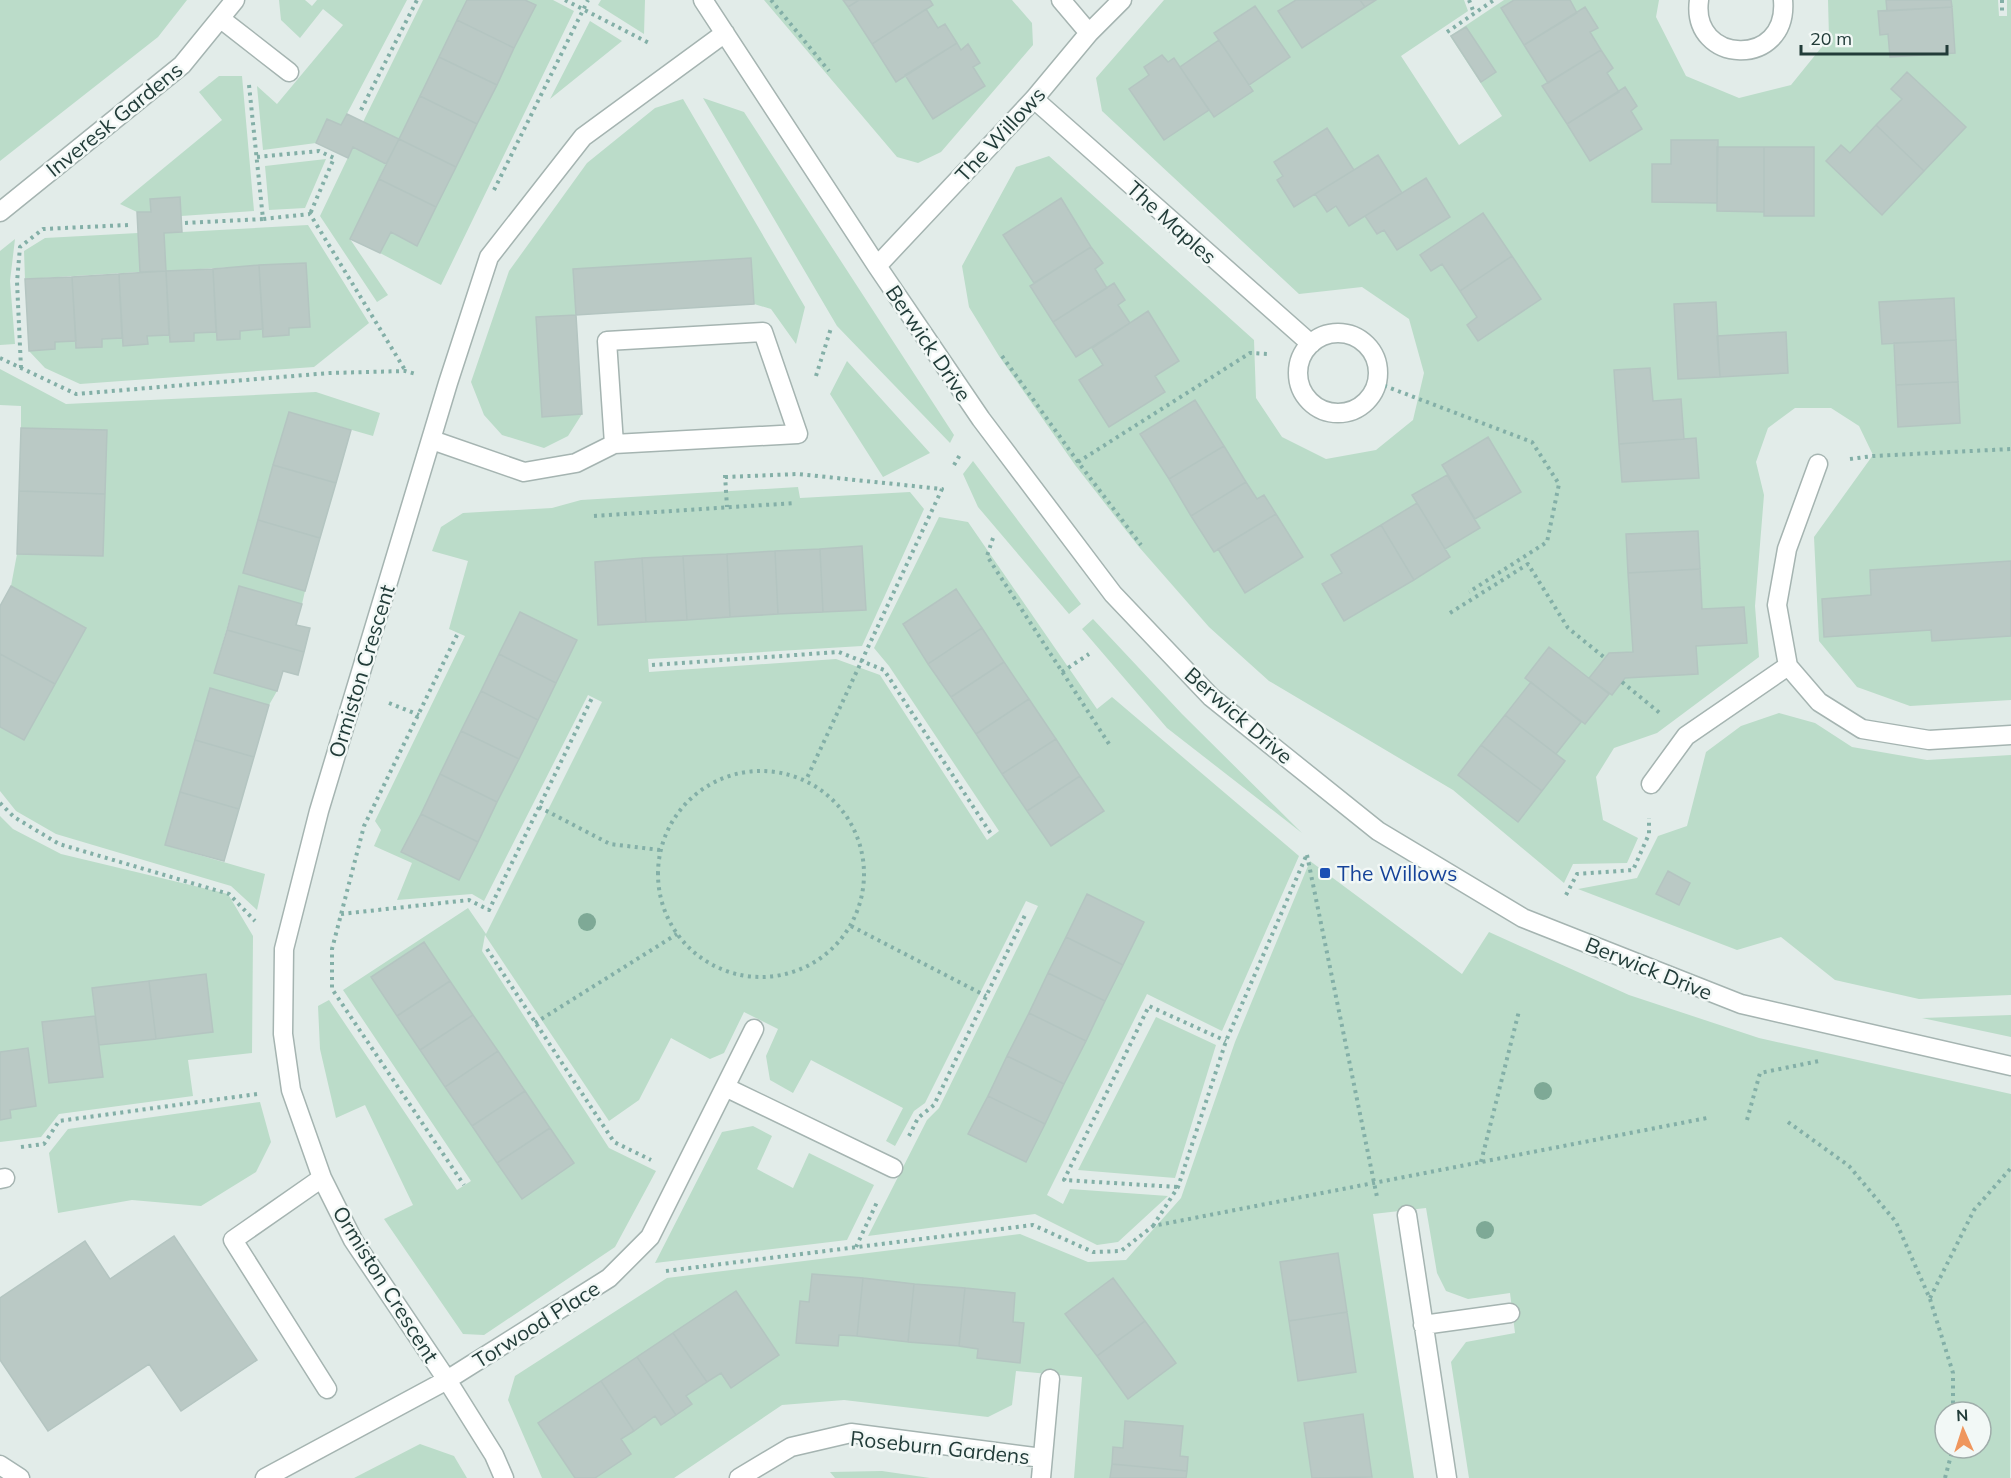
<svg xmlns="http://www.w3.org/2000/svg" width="2011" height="1478" font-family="Mulish,sans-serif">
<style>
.green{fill:#bbdcc9;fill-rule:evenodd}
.building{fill:#bac9c5;stroke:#b4c5c1;stroke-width:1.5}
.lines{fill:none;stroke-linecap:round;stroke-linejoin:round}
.minor-casing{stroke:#a5b4b1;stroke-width:21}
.path{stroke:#83afa7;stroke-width:4;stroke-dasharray:3 4.5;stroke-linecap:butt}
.minor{stroke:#fff;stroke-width:18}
.tree{fill:#7ea996}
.transit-dot{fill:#1a4fb4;stroke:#f2f8f6;stroke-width:2}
.labels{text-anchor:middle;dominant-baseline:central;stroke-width:5;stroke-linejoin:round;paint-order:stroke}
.street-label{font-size:21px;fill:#223c39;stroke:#f2f8f6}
.transit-label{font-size:21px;fill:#164399;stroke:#f2f8f6;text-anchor:start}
</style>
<rect width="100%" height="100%" fill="#e2ece9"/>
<path class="green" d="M0,0h187l-29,37 -158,124z
M279,0h26l7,6 5,-6h90l-66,125 -14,-6 -11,24 -53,7 -6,-64 20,18 66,-79 -20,-16 -23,29 -19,-18z
M423,0h44l-68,139 -36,-17z
M525,0h28l21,11 -133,274 -61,-32 11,-21 26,13 118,-239z
M601,0h44l-1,34 -46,-29z
M764,0h248l20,23 1,22 -92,107 -23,11 -21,-6z
M1164,0h300l4,11 -67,45 58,89 43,-29 -52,-80 54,-36h155l-3,17 30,59 53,22 52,-13 38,-47 -1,-38h170l1,16h8v-16h4v700l-101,6 -53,-19 -38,-46 -5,-104 59,-82 -14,-29 -28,-18h-36l-27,20 -12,34 8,33 -9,111 4,51 -102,76 -43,15 -18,29 7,43 35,18 -11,25 -54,1 -9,19 -111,-93 -184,-109 -60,-54 -70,-80 -64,-82 -76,-109 -30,-49 -7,-41 54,-99 33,-11 205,184 2,58 26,39 44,22 50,-9 37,-30 11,-47 -15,-54 -47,-32 -63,7 -197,-183 -6,-33z
M590,21l32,20 -72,58z
M219,76h23l12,135 -73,5 -2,-19 -28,2v13h-14l-17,-8 102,-84 -23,-28z
M703,98l41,14 210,323 -4,8 -113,-117z
M683,99l122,208 -9,37 -25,-35 -17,-5 -3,-46 -175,57 -40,2 6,100 40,-3 -14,22 -24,12 -42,-13 -18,-20 -13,-33 38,-111 78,-108 68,-55z
M353,147l33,17 -36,75 38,56 -11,7 -57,-86z
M326,159l-21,49 -36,2 -4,-44z
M308,225l61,98 -55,44 -234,17 -35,-16 -16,-17 26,-2v-7l21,-1v7l26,-1v-8l20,-1 1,8 24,-2v-8l22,-1 1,7 24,-1v-8l22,-1 1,8 23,-1v-8l23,-2 1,8 25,-2v-7l21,-1 -4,-64 -140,8 -2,-38z
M138,233l2,39 -115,7 -1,-28 21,-13z
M15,239l-5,42 5,63 -15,1v-94z
M847,361l83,92 -47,24 -53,-83z
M0,369l66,35 250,-12 64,21 -7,23 -84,-24 -46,161 62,18 -3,13 -63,-18 -25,87 63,18 -8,14 -59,-17 -45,157 100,29 -8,36 -26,-24 -175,-52 -40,-23 -16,-20v-64l24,13 62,-112 -75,-42 6,-32 86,2 4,-125 -86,-3v-22l-21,-1z
M973,461l108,143 -12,10 -91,-107 -15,-33z
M798,487l2,11 110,-6 14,17 -62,137 -214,13 1,13 187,-13 44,16 107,165 12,-9 -110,-165 -15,-18 65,-131 29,5 129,187 15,-12 187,159 -77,175 -75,-37 -100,201 16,9 7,-15 98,7 -50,46 -21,3 -62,-31 -167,22 59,-116 12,-12 99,-202 -12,-5 -101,202 -11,8 -19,35 -9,-5 17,-33 -92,-48 -18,33 -23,-13 -4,-24 12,-27 -34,-17 -20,41 -14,6 -39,-21 -32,62 -30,21 -124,-186 -3,16 127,197 47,23 -41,76 -131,88 -21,-1 -79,-115 29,-14 -48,-100 -29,13 -16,-69 -2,-43 11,-6 128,190 14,-9 -128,-191 125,-82 18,26 116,-232 -14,-7 -104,206 -12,-7 -75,6 15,-37 -38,-17 7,-16 -6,-9 90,-185 -16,-7 19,-68 -36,-10 9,-24 22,-14 89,-5 29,-8z
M1093,619l89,95 120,119 -135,-105 -85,-99z
M1779,713l36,10 37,24 75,13 84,-5v240l-92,4 -84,-19 -54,-43 -44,13 -159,-61 59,-11 21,-42 29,-10 19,-74 35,-26z
M0,816l13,13 48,25 167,40 25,42 -1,117 -64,7 5,36 -134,18 -18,23 -41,5z
M1310,861l152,113 27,-42 140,63 130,43 252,56 -1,384h-541l-18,-116 15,-20 49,-9 -5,-40 -42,6 -22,-8 -9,-18 -11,-65 -53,6 41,264h-340l8,-101 -66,-6 -4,34 -24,12 -144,-17 -62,5 -108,73h-132l-34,-78 7,-24 152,-98 353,-44 68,28 38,-2 55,-62 54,-156zM1945,1412h36v36h-36z
M2011,1015v22l-89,-19z
M1156,1017l60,28 -41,133 -97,-8z
M260,1102l11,40 -15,30 -55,34 -69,-6 -74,13 -9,-60 19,-24z
M753,1126l19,10 -15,33 36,19 16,-35 65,32 -27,55 -192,23 67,-131z
M420,1444l34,12 13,22h-113z
M882,1471l48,7h-95l-5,-6z"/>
<path class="building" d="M467,0h58l11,5 -22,43 -57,-28z
M843,0h16l-11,7z
M859,0h71l3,5 -61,39 -24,-37z
M1296,0h64l5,7 -63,41 -24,-37z
M1360,0h16l-11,7z
M1514,0h56l7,13 -53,32 -23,-37z
M1886,0h65l1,7 -65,4z
M1255,6l35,51 -41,28 -35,-52z
M1585,7l13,21 -8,4 11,18 -53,33 -24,-38z
M1952,7l3,46 -65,4 -2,-23 -8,1 -2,-24z
M926,9l12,19 7,-4 12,19 -61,39 -24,-38z
M457,20l57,28 -17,37 -58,-28z
M1466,27l30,45 -15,10 -30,-46z
M1219,40l34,51 -39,26 -34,-50z
M957,43l4,7 7,-6 12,19 -7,4 12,19 -52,33 -28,-44z
M1601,50l12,18 -6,5 12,19 -52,32 -25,-38z
M1162,55l6,7 6,-4 35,52 -45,30 -35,-51 20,-14 -5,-8z
M439,57l58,28 -20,39 -57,-28z
M1907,72l59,55 -42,44 -48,-46 26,-26 -11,-10z
M1625,87l12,19 -6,5 11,18 -52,32 -23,-37z
M420,96l57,28 -21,43 -57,-28z
M347,114l52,25 -13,25 -33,-17 -5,11 -32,-15 11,-24 14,6z
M1876,125l48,46 -42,44 -56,-54 15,-16 9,8z
M1327,128l27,42 -60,37 -17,-27 6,-4 -9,-14z
M399,139l57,28 -20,40 -57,-28z
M1671,140h47l-1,63 -65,-1v-38h19z
M1717,147h47v65l-47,-1z
M1764,147h50v69h-50z
M1378,155l24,38 -53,33 -13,-20 -9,6 -12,-18z
M1426,178l24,39 -53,33 -13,-20 -7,4 -12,-18z
M379,179l57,28 -19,39 -26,-14 -11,21 -30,-14z
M180,197l2,35 -18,1 2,38 -26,1 -3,-60h14l-1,-13z
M1061,198l30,49 -57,36 -31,-48z
M1483,213l29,43 -52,35 -18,-27 -11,7 -11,-16z
M1091,247l12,16 -8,6 12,19 -54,34 -23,-36z
M1512,256l29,43 -63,42 -11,-16 10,-8 -17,-26z
M751,258l3,46 -178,11 -3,-46z
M306,263l4,64 -21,1v7l-26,2 -4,-72z
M259,265l4,64 -23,2v8l-23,1 -4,-71z
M213,269l3,63 -22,1v8l-24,1 -4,-71z
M166,271l3,64 -22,1 1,8 -25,2 -4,-72z
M119,274l3,64 -20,1v8l-26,1 -4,-71z
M72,277l4,64 -21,1v7l-26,2 -4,-72z
M1114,283l11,17 -7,5 12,18 -54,34 -23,-35z
M1954,298l2,42 -74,4 -3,-42z
M1716,302l4,75 -42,2 -4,-75z
M1148,311l31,50 -24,15 10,16 -56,35 -30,-47 24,-15 -11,-17z
M576,315l6,99 -40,3 -6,-100z
M1786,332l2,41 -68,4 -3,-41z
M1956,340l2,42 -62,3 -2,-42z
M1650,368l3,33 28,-2 3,40 -65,5 -5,-74z
M1958,382l2,41 -62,4 -2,-42z
M1195,400l29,46 -55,33 -29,-45z
M289,412l62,18 -15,53 -63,-18z
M21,428l86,2 -2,64 -86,-3z
M1488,437l33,55 -46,27 -33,-54z
M1696,438l3,40 -77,4 -3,-38z
M1224,446l22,36 -55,34 -22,-37z
M273,465l63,18 -16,55 -62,-18z
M1447,475l33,53 -35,21 -33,-54z
M1246,482l11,17 7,-4 12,19 -62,38 -23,-36z
M19,491l86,3 -2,62 -86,-2z
M1417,503l33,54 -36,23 -33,-55z
M1276,514l27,43 -58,36 -27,-44z
M258,520l62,18 -15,53 -62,-18z
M1381,525l33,55 -70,41 -22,-37 20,-11 -11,-18z
M1698,531l2,38 -72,4 -2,-39z
M862,546l4,64 -43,2 -3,-63z
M820,549l3,63 -45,2 -3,-63z
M775,551l3,63 -48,3 -3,-63z
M727,554l3,63 -43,3 -4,-64z
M683,556l4,64 -41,2 -4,-64z
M642,558l4,64 -48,3 -3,-63z
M2011,561v75l-79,5 -1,-11 -107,7 -2,-38 49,-4 -1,-25z
M1700,569l2,40 42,-2 3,36 -51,3 2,28 -73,4 -13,17 -23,-17 20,-25 24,-1 -5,-79z
M11,586l75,42 -31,56 -55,-30v-48z
M239,586l63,18 -6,21 14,3 -6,24 -77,-22z
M956,589l26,39 -54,36 -25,-40z
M520,612l57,28 -21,43 -57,-29z
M982,628l22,34 -53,35 -23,-33z
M227,630l77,22 -6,23 -15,-4 -6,20 -63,-18z
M1549,647l60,47 -24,30 -60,-46z
M0,654l55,30 -31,56 -24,-13z
M499,654l57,29 -18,37 -57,-29z
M1004,662l25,37 -53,35 -25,-37z
M1531,682l50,40 -25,32 -51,-39z
M210,688l59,17 -15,52 -59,-17z
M481,691l57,29 -19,39 -58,-28z
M1029,699l27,40 -54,35 -26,-40z
M1505,715l60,46 -23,30 -61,-46z
M461,731l58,28 -22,43 -57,-28z
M1056,739l24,37 -53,35 -25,-37z
M195,740l59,17 -15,52 -59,-17z
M1481,745l61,46 -24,31 -60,-47z
M440,774l57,28 -19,40 -57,-28z
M1080,776l24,35 -53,35 -24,-35z
M180,792l59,17 -15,52 -59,-16z
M421,814l57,28 -19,38 -58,-28z
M1668,871l22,12 -11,22 -23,-11z
M1087,894l57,28 -21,43 -57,-28z
M1066,937l57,28 -18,36 -57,-28z
M424,942l26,39 -53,35 -26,-39z
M1048,973l57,28 -19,40 -57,-28z
M206,974l7,58 -57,7 -7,-58z
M149,981l7,58 -57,6 -7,-57z
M450,981l23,34 -53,35 -23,-34z
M1029,1013l57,28 -22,43 -57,-28z
M473,1015l25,36 -53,36 -25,-37z
M95,1016l8,61 -54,6 -7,-61z
M28,1048l8,58 -26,4 1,8 -11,2v-68z
M498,1051l27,40 -53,35 -27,-39z
M1007,1056l57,28 -19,40 -57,-28z
M525,1091l25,37 -53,35 -25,-37z
M988,1096l57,28 -19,38 -58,-28z
M550,1128l24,35 -52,36 -25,-36z
M174,1236l83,124 -76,51 -32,-47 -101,67 -48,-71v-62l85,-57 25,38z
M1338,1253l9,59 -58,9 -9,-59z
M812,1274l51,4 -6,58 -18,-1 -1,11 -42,-3 4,-42 9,1z
M863,1278l51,6 -6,58 -51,-6z
M1113,1278l32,43 -48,35 -32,-42z
M914,1284l51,4 -6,58 -51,-4z
M965,1288l50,5 -2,29 11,1 -4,40 -43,-5 1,-9 -19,-3z
M736,1291l43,64 -48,33 -10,-15 -14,9 -34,-49z
M1347,1312l9,60 -58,9 -9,-60z
M1145,1321l31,42 -48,36 -31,-43z
M673,1333l34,49 -21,14 6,8 -16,11 -39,-58z
M637,1357l39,58 -15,10 -6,-9 -21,15 -33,-50z
M601,1381l33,50 -13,8 10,15 -36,24h-20l-37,-55z
M1363,1414l9,63 -60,1 -8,-55z
M1125,1421l58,5 -3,30 8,1 -1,14 -75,-7 1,-17 10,1z
M1112,1464l75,7 -1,7h-76z"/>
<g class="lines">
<g class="minor-casing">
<path id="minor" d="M703,0l174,266 104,153 132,175 98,103 167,134 145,87 218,86 270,62
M1061,0l28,33
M1699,0c-9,65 90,69 84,0
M221,19l68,53
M1034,99l277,245
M0,212l182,-147 53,-65
M877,266l157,-167 55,-66 33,-33
M1298 373a40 40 0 1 1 80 0a40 40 0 1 1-80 0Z
M432,440l92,32 52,-9 38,-19 184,-10 -35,-102 -156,9 7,103
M1818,464l-31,85 -10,56 11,61 31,36 43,27 67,11 82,-5
M1651,784l35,-48 102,-70
M725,1087l168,81
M322,1178l-89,62 94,149
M0,1179l5,-1
M1407,1215l40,263
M1423,1325l87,-12
M0,1465l20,13
M265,1478l182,-98 162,-102 41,-41 104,-208
M504,1478l-10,-23 -47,-75 -94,-140 -31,-62 -31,-88 -8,-56 1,-85 35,-138 129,-428 41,-126 94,-120 142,-104
M739,1478l52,-31 60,-14 191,25
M1041,1478l9,-99"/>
</g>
<path class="path" d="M565,0l84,43
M771,0l58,71
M1469,0l5,13
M2002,0v11
M1447,32l47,-32
M249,85l14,134 47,-5 95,156
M361,110l56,-110
M257,157l62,-6 15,7 -24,56
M494,190l94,-190
M185,223l78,-4
M1002,356l76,106 63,83
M0,358l76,36 254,-21 75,-2 11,3
M21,368l-4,-86 3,-35 23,-18 85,-4
M816,376l15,-48
M1377,383l155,59 27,42 -12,58 -78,50
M1850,459l23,-3 138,-7
M1078,462l172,-109 18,1
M954,465l7,-12
M725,475l2,32
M725,477l73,-3 144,15 -136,291
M594,516l201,-13
M993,538l-6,18 124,191
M1450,613l78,-49 40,64 37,30
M457,635l-93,191 -32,123v40l132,196
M652,665l187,-13 45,18 107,164
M1062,672l27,-18
M1622,682l39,32
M389,703l30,12
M658 874a103 103 0 1 1 206 0a103 103 0 1 1-206 0Z
M0,803l14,14 45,27 170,50 26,27
M539,807l71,37 50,6
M1307,855l70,342
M1566,895l11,-21 56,-4 16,-36v-16
M341,914l128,-14 20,10 103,-212
M851,926l135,70
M487,949l127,193 37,18
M535,1023l142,-89
M1747,1120l13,-47 59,-12
M1788,1122l61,44 47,56 34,77 23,74v39
M909,1136l9,-18 16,-13 92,-192
M21,1147l23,-3 15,-23 198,-27
M1481,1162l38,-151
M1177,1187l-113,-7 85,-174 77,35
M1153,1226l25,-39 48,-146 81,-187
M856,1247l22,-47
M666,1271l367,-46 60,27 28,-1 32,-25 554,-108
M1930,1298l44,-88 37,-42
M1945,1478l8,-30"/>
<use href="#minor" class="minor"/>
</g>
<g class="tree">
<circle cx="587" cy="922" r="9"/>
<circle cx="1543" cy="1091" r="9"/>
<circle cx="1485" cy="1230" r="9"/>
</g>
<rect class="transit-dot" x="1319" y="867" width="12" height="12" rx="3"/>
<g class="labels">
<g class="street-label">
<text transform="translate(114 119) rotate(-39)">Inveresk Gardens</text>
<text transform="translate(1000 134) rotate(-47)">The Willows</text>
<text transform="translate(1172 222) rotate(42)">The Maples</text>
<text transform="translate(929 343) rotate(56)">Berwick Drive</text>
<text transform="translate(361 671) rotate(-73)">Ormiston Crescent</text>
<text transform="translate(1239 715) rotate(41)">Berwick Drive</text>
<text transform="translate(1649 968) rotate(22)">Berwick Drive</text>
<text transform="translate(386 1284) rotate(58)">Ormiston Crescent</text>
<text transform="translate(536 1324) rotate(-32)">Torwood Place</text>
<text transform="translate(940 1447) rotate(6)">Roseburn Gardens</text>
</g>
<g class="transit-label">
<text x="1337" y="873">The Willows</text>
</g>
</g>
<g transform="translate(1963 1430) rotate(357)"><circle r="28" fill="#f2f8f6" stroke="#9fadaa" stroke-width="1.5"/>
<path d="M0-4.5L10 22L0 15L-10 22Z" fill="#ef965d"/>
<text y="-9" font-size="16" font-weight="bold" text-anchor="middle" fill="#223c39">N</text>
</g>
<path d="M1801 45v9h146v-9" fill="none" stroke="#223c39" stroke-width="3"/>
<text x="1810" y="45" font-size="18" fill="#223c39" stroke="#f2f8f6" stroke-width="4.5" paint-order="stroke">20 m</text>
</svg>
